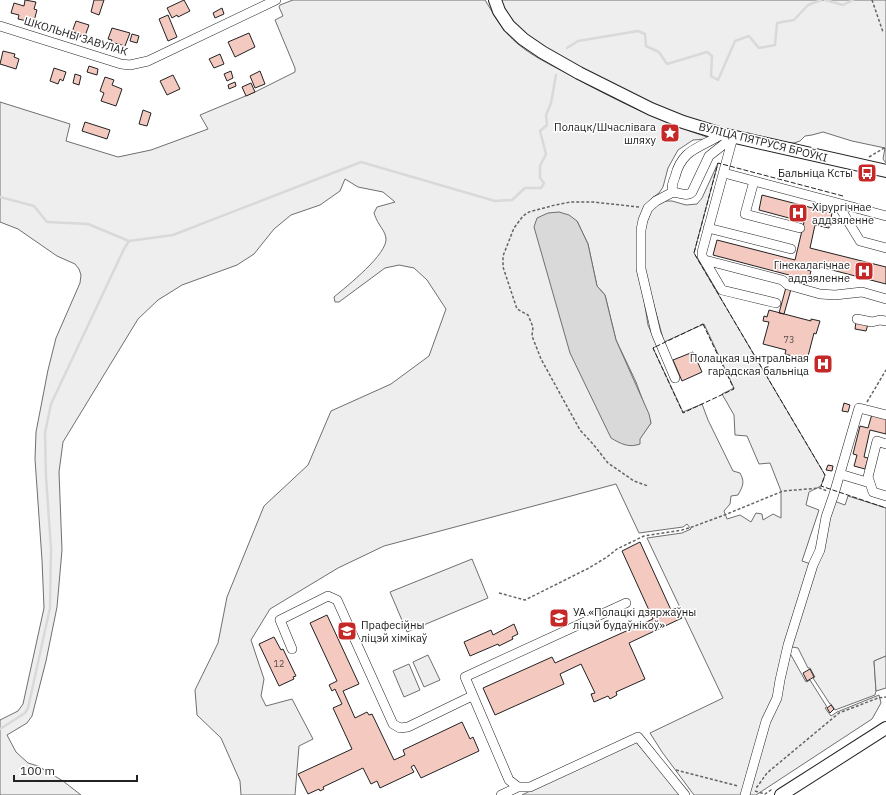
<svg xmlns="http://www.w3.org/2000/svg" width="886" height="795" font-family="'IBM Plex Sans',sans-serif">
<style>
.green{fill:#eee;stroke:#6f6f6f;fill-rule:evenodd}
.parking{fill:#ededed;stroke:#6f6f6f}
.water{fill:#d9d9d9;stroke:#6f6f6f}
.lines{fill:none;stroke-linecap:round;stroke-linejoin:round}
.stream{stroke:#d9d9d9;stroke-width:2.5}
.building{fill:#f3c9c0;stroke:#222}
.minor-casing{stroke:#222;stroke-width:10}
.major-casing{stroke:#222;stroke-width:14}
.path{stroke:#646464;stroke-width:1.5;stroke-dasharray:3 2;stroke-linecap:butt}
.minor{stroke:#fff;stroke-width:9}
.major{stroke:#fff;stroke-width:12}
.fence{stroke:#222;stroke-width:1;stroke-dasharray:5 2;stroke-linecap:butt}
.labels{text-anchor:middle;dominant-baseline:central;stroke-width:3;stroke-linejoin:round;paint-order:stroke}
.number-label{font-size:9px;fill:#564c4a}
.street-label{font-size:11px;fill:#222;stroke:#fff}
.poi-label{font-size:11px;fill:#222;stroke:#fff;text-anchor:end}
</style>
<rect width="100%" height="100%" fill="#fff"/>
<path class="green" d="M293,0h192c10,16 18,32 33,44 14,12 33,21 50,30 45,25 90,47 139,63l-1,2 -13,1 -15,10 -10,18 -5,19 -4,6 -7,5 -8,9 -5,62 9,56 9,21 -4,2 30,64 19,-8 6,16 25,51 7,2c5,9 3,13 -2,22l-7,1 -1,8 -6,7 3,8 13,-4 11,7 5,-9 6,1 1,6 10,-6 8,4v-27l-11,-28 -11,1 -12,-28 -12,-1 -1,-20 -12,-21 12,-6 -30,-64 -40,18 -20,-73 -1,-39 8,-19 7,-7 8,-3h6l14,4 11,-1 5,-6 16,-35 -24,90 131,222 -4,11 -12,6 -3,13 13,5 -17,51 9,3 23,-63 11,4 3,-9 38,12v148l-12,5 2,30 -1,4 -40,15 -4,-6h-1l-17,-26 2,-1 -5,-9h-2l-10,-20 -12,-2 20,36 4,-2 17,27 -2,1 6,8 6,-4 42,-17 2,8 -9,16 -116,76h-62l-32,-43 -12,-19 73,-35 -76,-160 35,-5 9,-4 -4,-5 -4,3 -44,6 -23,-49 -232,62 -46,22 -68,41 -19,31 13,39 -3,17 5,10 26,-7 21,40 -14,7 -4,49h-54l-1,-14 -19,-43 -24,-23 -2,-25 23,-47 9,-46 37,-91 44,-41 23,-54 60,-27 38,-28 17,-47 -19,-29 -13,-12 -15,-3 -14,3 -46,34h-4l-1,-5c13,-11 54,-43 52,-59 -1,-6 -4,-9 -7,-14 -2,-3 -4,-8 -5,-11l3,-6 18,-5 -12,-10 -25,-5 -13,-8 -5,12 -20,14 -29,10 -17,14 -20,25 -17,11 -55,20 -24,15 -20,19 -75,123 -4,30 3,78 -5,57 -11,54 -14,55 -5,7 -20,12 9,17 12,11 10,3 25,15 18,14h-81v-75l18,-9 5,-7 21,-96 -2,-48 -7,-101 1,-27 12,-62 8,-32 24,-55 1,-8 -2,-6 -4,-5 -18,-8 -39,-27 -18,-7v-120l70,22 -4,17 52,16 33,-7 57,-21 -8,-14 55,-23 40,-20v-4l-20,-48 8,-4 -4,-9 1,-2zM577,221l11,23 9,42 8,9 11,45 20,42 15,41 -12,16z
M501,0h385v163l-3,-4 2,-11 -33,-7 -29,-9 -11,3 -7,1 -5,5 -6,2 -12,-1 -34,-9 -25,-3 -70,-25 -109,-56 -32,-26 -9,-14z
M472,559l16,39 -81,34 -17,-40z
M428,655l12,25 -16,7 -11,-25z
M409,664l11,26 -16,7 -11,-26z
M637,739l43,56h-158z"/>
<path class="parking" d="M886,656v32l-10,3 -2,-30z"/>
<path class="water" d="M559,212l10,3 8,6 11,23 9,42 8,9 11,45 33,74 2,9 -11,16v5c-11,4 -19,0 -29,-6l-41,-85 -36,-126 3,-9 11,-5z"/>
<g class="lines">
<path class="stream" d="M825,0l18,5 10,-5
M567,48l11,-7 60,-10 7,3 1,12 13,6 8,12 40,-12 5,4 -1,20 7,4 17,-39 14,-5 10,12 16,-3 2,-22 17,-3 14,-15 13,-5
M0,197l34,9 13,16 41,2 41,17 44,-6 188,-73 134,39 17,-1 13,-12h16l3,-5 -4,-5v-12l6,-12 -6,-23 7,-6 -1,-10 5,-12 5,-28
M0,729l25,-16 3,-5 22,-100 1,-59 -5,-72 -1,-44 6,-29 73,-155 5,-8"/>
</g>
<path class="building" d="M25,0l11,2 -2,7 3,1 -3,11 -7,-2v2l-9,-2 1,-4 -8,-2 3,-10 10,3z
M94,0h10l-5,15 -8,-3z
M184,0l6,11 -12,6 -1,-2 -5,3 -5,-10z
M222,8l2,6 -9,4 -2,-5z
M168,15l9,22 -9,4 -9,-22z
M76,21l13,4 -4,11 -4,-1 -1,2 -4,-1v-3l-4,-1z
M112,28l18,5 -5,13 -14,-4 1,-2 -4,-1z
M249,33l6,14 -20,10 -7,-15z
M132,34l7,2 -2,7 -7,-2z
M3,51l12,3 -1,3 5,2 -3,10 -16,-5z
M220,54l4,10 -10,4 -5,-9z
M89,66l9,3 -1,6 -10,-3z
M54,68l12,4 -3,9 -3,-2 -2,5 -8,-3z
M231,71l2,7 -6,3 -3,-7z
M260,71l5,13 -10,4 -5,-12z
M75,74l6,2 -2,9 -6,-2z
M173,75l7,14 -13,6 -7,-14z
M105,77l9,3 -2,5 10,4 -6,17 -15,-5 3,-8 -4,-2z
M235,82l1,4 -7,3 -1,-4z
M251,83l4,9 -9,4 -4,-9z
M143,110l8,3 -4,13 -8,-2z
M85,122l25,8 -3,9 -25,-8z
M762,195l70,18 -3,15 -14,-3 -5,23 76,19v17l-77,-20 -2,6 4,1 -4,14 -19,-5 1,-5 -76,-20 4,-15 78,20 9,-38 -45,-12z
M788,280l5,2 -9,32 -5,-1z
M769,310l42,11v-2l9,2 -4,13 -2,-1 -7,27 -22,-6 1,-4 -23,-6 6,-22 -6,-1 1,-5 3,1z
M856,322l12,2 -2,7 -11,-2z
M693,352l9,20 -20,9 -9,-21z
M844,403l6,2 -2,7 -6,-1z
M872,414l14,4v16l-16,-4 -6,27 4,1 -3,11 -11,-3 3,-11 -4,-1 7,-28 8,2z
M828,465l5,1 -1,5 -6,-1z
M640,542l31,68 6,-2 5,10 -53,25 16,36 -29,13 1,3 -7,4 -2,-3 -14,6 -3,-8 4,-1 -14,-29 -21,10 4,10 -69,31 -12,-27 69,-31 3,6 98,-44 -31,-68z
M327,615l32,69 -16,7 12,27 12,-6 2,3 3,-1 22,46 11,-5 -2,-5 59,-28 8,17 3,-2 6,14 -58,27 -7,-13 -3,2 3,5 -34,16 -3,-7 -6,3 -8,-16 -40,19 1,2 -4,2 -1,-2 -11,5 -10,-20 54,-25 -19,-41 9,-4 -7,-15 -3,2 -3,-6 8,-4 -27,-58z
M514,624l4,10 -6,3 1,2 -14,7 -1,-2 -28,12 -6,-14 27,-12 2,5z
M274,637l7,13 2,-1 13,27 -3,1 1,2 -15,7 -20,-42z
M810,669l4,8 -7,4 -4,-8z
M831,705l3,4 -4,4 -3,-5z"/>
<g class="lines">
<g class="minor-casing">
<path id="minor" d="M0,26l121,38 9,1 18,-4 128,-61
M722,134c-21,14 -40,14 -47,43 -2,5 -4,10 -2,15 7,1 14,5 19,0l17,-36 24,-19
M733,137l-31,115v4l20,34 54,13
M724,173l162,43
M754,181l-9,33 55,14
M673,192l-17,9 -8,7 -5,12 -2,10v39l15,64 19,45
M837,203l23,38 26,7
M708,228l83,21
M705,260l77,20 6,5 32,9 15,1 27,-3 24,7
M857,319l15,3 8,-2 6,1
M886,444l-9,-3 -9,36 5,15 13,4
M840,474l30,9
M626,603l-161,74 44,103 9,7h12l108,-50 47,58
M292,649l-12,-29 48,-24 9,4 56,124 7,4 8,-1 64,-31
M501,795l17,-8
M745,795l21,-74 11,-23 3,-18 8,-35 25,-80 7,-15 6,-33 8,-23 25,-86 27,7"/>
</g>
<g class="major-casing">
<path id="major" d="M495,0l4,11 10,15 14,13 19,13 37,21 72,36 32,13 39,12 164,37
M781,795l105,-67"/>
</g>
<path class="path" d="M872,0l11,32
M869,157l17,-10
M639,207l-46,-5h-22l-16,3 -26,7 -6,4 -9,12 -11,28v11l14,42 11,6 5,12 -1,9 9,23 39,71 13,14 15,19 26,18 14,5
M867,402l19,-32
M499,593l26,7 64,-32 18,-11 10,-8 27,-13 38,-6 10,-3 35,-13 56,-23 37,-3 7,3
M676,770l62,16
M756,787h1l10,-14 72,-60 39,-15 8,-1
M755,791l10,3 6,-4 1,2"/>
<use href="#minor" class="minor"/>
<use href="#major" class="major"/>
<path class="fence" d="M843,196l-125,-33 -24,90 131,222 -4,11 65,22
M703,324l31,65 -51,24 -30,-65z"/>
</g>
<defs>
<g id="sight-square" transform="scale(1)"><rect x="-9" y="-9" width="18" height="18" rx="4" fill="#c62828" stroke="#fff"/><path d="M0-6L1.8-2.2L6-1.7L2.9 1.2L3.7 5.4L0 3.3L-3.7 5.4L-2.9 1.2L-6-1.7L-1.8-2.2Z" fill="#fff"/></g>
<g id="bus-square" transform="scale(1)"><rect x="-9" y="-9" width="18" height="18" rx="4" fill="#c62828" stroke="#fff"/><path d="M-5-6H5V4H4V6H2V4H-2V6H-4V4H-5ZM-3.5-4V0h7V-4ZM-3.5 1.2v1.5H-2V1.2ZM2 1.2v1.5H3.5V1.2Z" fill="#fff"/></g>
<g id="hospital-square" transform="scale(1)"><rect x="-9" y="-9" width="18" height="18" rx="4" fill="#c62828" stroke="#fff"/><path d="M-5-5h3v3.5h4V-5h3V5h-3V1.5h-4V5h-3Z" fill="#fff"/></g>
<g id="university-square" transform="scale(1)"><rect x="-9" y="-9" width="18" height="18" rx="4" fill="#c62828" stroke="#fff"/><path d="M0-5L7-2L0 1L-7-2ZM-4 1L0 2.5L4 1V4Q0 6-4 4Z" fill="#fff"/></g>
</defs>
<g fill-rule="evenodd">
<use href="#sight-square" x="670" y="133"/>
<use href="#bus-square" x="867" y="173"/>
<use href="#hospital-square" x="798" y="213"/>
<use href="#hospital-square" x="864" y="271"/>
<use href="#hospital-square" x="823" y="364"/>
<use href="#university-square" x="559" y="618"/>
<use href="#university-square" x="347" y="631"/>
</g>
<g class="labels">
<g class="number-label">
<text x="789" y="339">73</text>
<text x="279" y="663">12</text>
</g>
<g class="street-label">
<text transform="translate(76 36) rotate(17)">ШКОЛЬНЫ ЗАВУЛАК</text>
<text transform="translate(763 142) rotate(14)">ВУЛІЦА ПЯТРУСЯ БРОЎКІ</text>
</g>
<g class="poi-label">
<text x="656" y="127">Полацк/Шчаслівага<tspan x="656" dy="13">шляху</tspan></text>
<text x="853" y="173">Бальніца Ксты</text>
<text x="812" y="207" text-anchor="start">Хірургічнае<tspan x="812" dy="13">аддзяленне</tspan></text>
<text x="850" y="265">Гінекалагічнае<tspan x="850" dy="13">аддзяленне</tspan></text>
<text x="809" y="358">Полацкая цэнтральная<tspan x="809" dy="13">гарадская бальніца</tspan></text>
<text x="573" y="612" text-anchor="start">УА «Полацкі дзяржаўны<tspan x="573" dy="13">ліцэй будаўнікоў»</tspan></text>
<text x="361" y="625" text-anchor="start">Прафесійны<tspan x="361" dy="13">ліцэй хімікаў</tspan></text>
</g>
</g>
<path d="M14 775v6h123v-6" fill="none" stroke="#222222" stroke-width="2"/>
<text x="20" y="775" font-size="12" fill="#222222" stroke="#ffffff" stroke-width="3" paint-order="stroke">100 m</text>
</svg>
